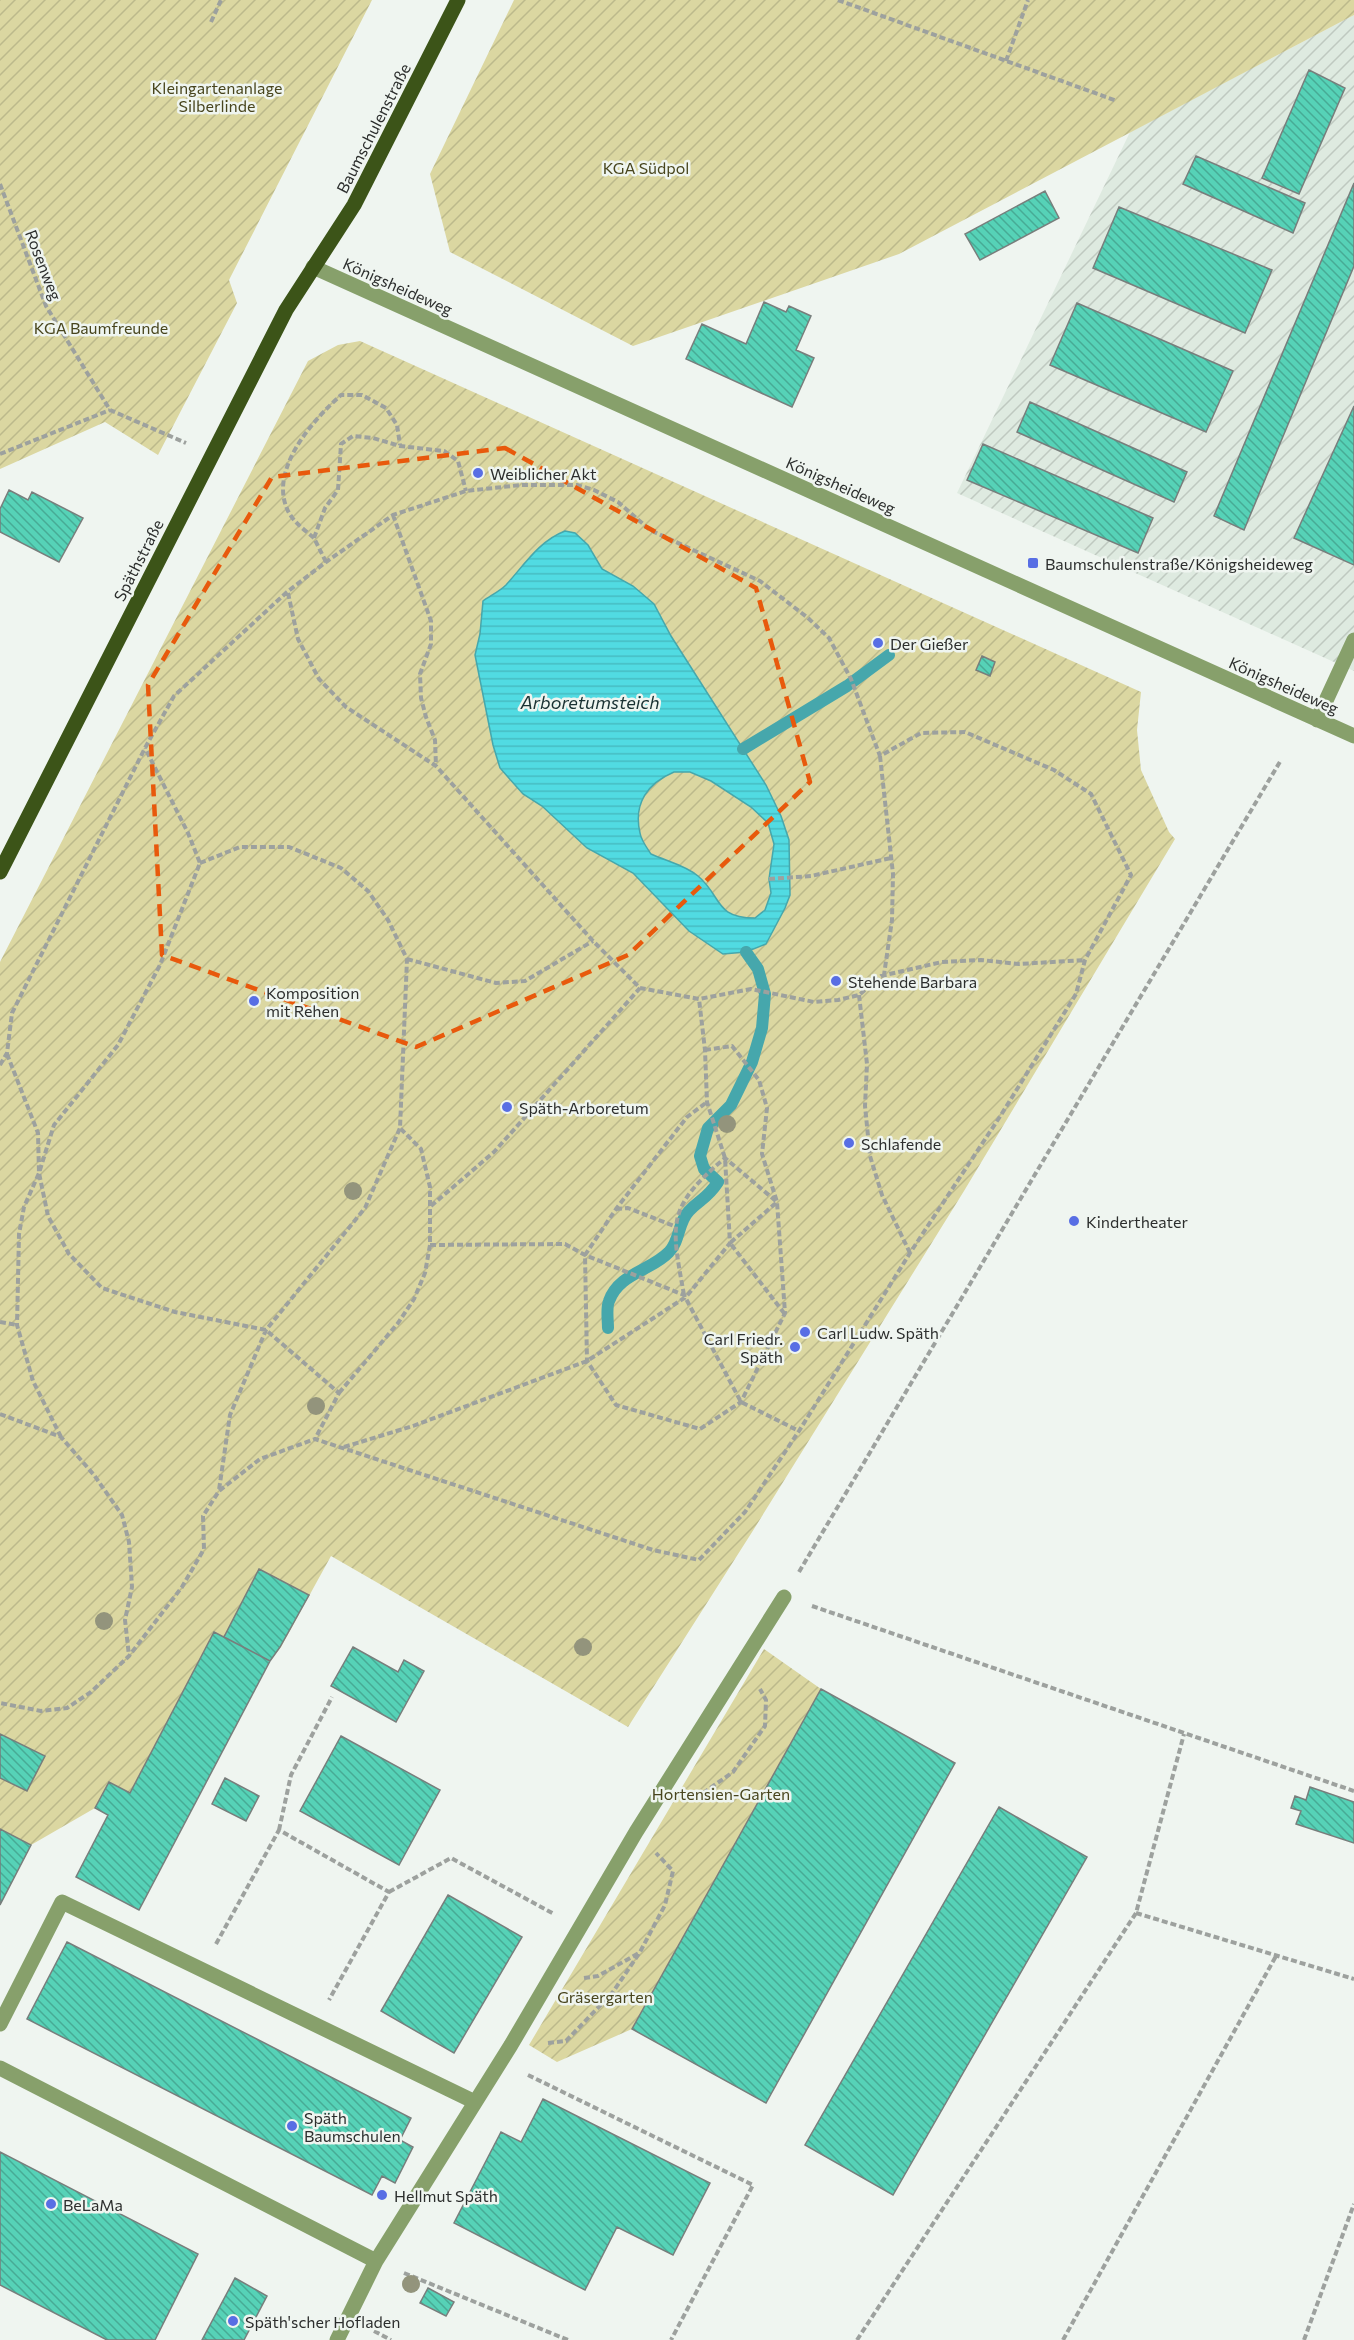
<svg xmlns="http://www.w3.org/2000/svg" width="1354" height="2340" font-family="Commissioner,sans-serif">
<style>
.industrial{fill:url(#industrial-furrows)}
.garden{fill:url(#garden-furrows)}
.water{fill:url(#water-rules);stroke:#46a7ac;stroke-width:1.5;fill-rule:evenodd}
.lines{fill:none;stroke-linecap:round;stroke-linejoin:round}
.stream{stroke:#46a7ac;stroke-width:12}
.building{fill:url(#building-back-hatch);stroke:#787e7c;stroke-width:1.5}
.path{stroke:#9da19e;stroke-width:4;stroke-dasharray:6 3;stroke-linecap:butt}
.minor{stroke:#87a06b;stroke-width:15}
.major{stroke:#3c5418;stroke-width:15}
.tree{fill:#93947c}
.marked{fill:none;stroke:#e8590c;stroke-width:4.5;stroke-dasharray:12 8;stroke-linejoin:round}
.poi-dot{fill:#586ee4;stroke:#eff5f0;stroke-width:2}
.labels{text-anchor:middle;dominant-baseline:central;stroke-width:5;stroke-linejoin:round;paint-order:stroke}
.park-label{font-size:16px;fill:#48451d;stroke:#eff5f0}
.street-label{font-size:16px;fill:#2c2e2d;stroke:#eff5f0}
.poi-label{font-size:16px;fill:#2c2e2d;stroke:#eff5f0;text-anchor:start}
.water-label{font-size:18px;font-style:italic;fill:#193132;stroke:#eff5f0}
</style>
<defs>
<pattern id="industrial-furrows" width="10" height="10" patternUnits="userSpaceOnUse" patternTransform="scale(1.5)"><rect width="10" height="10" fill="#deeae0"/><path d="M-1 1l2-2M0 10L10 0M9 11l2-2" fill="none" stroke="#bfc9c0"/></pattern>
<pattern id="garden-furrows" width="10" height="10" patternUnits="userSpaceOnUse" patternTransform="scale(1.5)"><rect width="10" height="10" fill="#dbd7a1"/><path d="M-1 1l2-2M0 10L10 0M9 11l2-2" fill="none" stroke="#bcb98b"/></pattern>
<pattern id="water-rules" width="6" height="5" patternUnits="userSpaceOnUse" patternTransform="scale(1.5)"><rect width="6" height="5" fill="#51dbe2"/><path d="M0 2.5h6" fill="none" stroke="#47bcc2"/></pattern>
<pattern id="building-back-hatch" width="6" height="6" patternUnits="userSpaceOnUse" patternTransform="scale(1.5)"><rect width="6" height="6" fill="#56d2b7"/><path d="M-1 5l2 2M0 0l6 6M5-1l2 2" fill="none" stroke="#47ab95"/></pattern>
</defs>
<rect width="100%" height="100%" fill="#eff5f0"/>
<path class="industrial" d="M1354,15v656l-397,-178 173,-361z"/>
<path class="garden" d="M0,0h372l-143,280 8,23 -79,152 -53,-33 -105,47z
M514,0h840v15l-455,239 -266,92 -183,-94 -20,-78z
M360,341l781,351 -4,38 4,40 28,62 6,7 -211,352 -210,338 -126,198 -297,-171 -50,91 -11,14 -56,-29 -84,161 -21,-11 -14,26 -64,37 -31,60v-943l308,-601 30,-16z
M764,1649l57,40 -189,340 -75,33 -28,-17z"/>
<path class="water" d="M565,531l10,2 13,12 14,24 31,17 21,18 17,32 95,149 15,31 8,24 1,55 -5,13 -19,36 -20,8 -23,2 -34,-23 -56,-58 -46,-25 -45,-42 -19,-12 -23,-26 -7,-23 -18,-90 5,-21 3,-33c7,-5 17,-10 23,-16 19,-21 33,-44 59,-54zM674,772h16l21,9 40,26 17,16 6,21 -5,35 2,14 -6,17 -10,8c-41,0 -33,-22 -57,-42 -13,-11 -32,-15 -47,-22 -4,-6 -10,-14 -11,-21 -7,-30 8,-50 34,-61z"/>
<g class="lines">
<path class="stream" d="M743,749l104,-63 42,-31
M608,1328c0,-8 -2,-20 1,-27 10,-28 42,-30 60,-49 11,-11 9,-30 20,-41 11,-12 18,-12 29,-29l-14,-13 -4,-13 8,-28 23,-23 21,-43 10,-34 3,-34 -7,-25 -12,-17"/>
</g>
<path class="building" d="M1309,70l36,18 -46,106 -37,-16z
M1196,156l109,47 -12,30 -110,-49z
M1354,183v83l-110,264 -30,-14z
M1045,191l14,27 -79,42 -15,-26z
M1119,207l153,63 -27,63 -152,-65z
M764,302l22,10 3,-6 22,10 -15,34 18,8 -22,49 -106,-48 16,-35 44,20z
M1077,303l156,68 -27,61 -156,-67z
M1030,402l157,70 -13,30 -157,-70z
M1354,406v159l-60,-27z
M983,444l170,74 -15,35 -171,-73z
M9,490l19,10 4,-8 51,26 -24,44 -59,-30v-23z
M982,656l13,6 -5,14 -14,-6z
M259,1569l50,26 -29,52 -10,14 -46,-24z
M214,1632l56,29 -131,249 -63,-33 32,-62 -13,-7 14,-26 21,11z
M353,1647l45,25 6,-12 20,11 -28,51 -65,-36z
M821,1689l134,74 -189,340 -134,-74z
M0,1734l45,22 -18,35 -27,-13z
M341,1736l99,54 -41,75 -99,-54z
M225,1778l34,18 -13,25 -34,-17z
M1310,1787l44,15v41l-58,-19 5,-13 -10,-3 4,-12 11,4z
M999,1807l88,50 -194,338 -88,-50z
M0,1829l31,16 -31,60z
M448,1895l74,42 -68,116 -73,-42z
M67,1942l344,176 -11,22 13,7 -18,36 -13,-7 -10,19 -345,-176z
M543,2099l167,84 -37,72 -56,-28 -32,63 -131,-67 47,-91 20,10z
M0,2152l198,102 -43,86h-48l-107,-55z
M235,2278l32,18 -23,44h-42z
M428,2288l26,14 -8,14 -26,-13z"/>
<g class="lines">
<path class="path" d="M838,0l279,101
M211,22l10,-22
M1006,61l22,-61
M0,184l46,122 64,104 76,33
M0,454l110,-44
M393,515l38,106v23l-11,30 1,24 5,19 9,23 1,26
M314,538c-9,-8 -20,-15 -26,-27 -20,-41 25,-91 53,-116h21l24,13 11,17 3,20
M326,562l-12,-24 11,-30 13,-18 3,-46 12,-8 20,2 27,8 44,5 14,10 8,30
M288,593l10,46 21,40 27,28 90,59 157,175 47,47 59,11 52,-10 63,13 24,-2 21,-5 22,-19 61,-14 39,-2 38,4 66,-4
M880,756l13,118 -1,46 -8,55
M200,863l40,-16h49l52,21 27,23 20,29 19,39 -7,169 -35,80 -99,122 -36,85 -11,75
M769,879l42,-3 80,-18
M407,959l89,24 29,-2 68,-40
M859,995l8,69 -2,42 5,50 12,39 28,58
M705,1050l27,-4 27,34 8,28 -5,46 15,48 -47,41 54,70
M7,1054l31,79 1,40 9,43 21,38 33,34 73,24 91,18 73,63 -24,46
M0,1065l7,-12 5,-40 133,-265 29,-52 113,-104 39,-30 67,-47 73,-24 55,-6h56l17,5 24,12 32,28 110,51 48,37 21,20 22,41 29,77 41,-23 44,-1 89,38 37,24 40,81 -46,85 -9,34 -75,121 -91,138 -111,178 -54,81 -46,48 -46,-10 -338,-111 -55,20 -41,32 -16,25 1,33 -22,38 -53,69 -38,36 -24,16 -26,3 -41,-8
M431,1206l63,-54 146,-164
M616,1209l12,-1 46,18
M430,1245l135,-1 20,11 99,40 57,107 58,29
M684,1295c-13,-72 -18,-87 41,-137l52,44 8,111 -44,89 -41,27 -84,-24 -29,-44 -2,-106 31,-46 71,-92 20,-15
M0,1322l17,3
M339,1393l59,-70 16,-24 11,-26 5,-28v-58l-9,-38 -21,-21
M0,1414l61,23 33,38 28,40 7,27 3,45 -7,33 4,36
M61,1437l-28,-56 -16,-56 2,-91 5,-27 15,-34 15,-48 64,-80 42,-80 40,-102 -12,-30 -43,-85
M344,1447l69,-21 174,-65 99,-64 44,-54 -5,-85 -18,-56 -2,-52 -6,-51
M799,1572l482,-812
M812,1606l542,185
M695,1796h4l34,-24 32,-46 1,-26 -6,-11
M279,1830l12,-55 41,-78
M389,1892l62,-34 103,56
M1136,1913l218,66
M216,1944l63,-114 110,62 -60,108
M584,1978l14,-2 41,-23
M548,2043l18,-2 47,-49 27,-40 25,-47 8,-34 -17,-18
M528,2075l225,110 -82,155
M404,2273l164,67
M374,2331l17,9
M857,2340l279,-427 48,-179
M1063,2340l213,-384
M1304,2340l50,-136"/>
<path class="minor" d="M313,267l1041,469
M1317,720l37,-80
M0,2024l62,-122 413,200
M0,2068l376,193
M337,2340l39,-79 135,-216 125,-213 148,-235"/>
<path class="major" d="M0,872l286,-562 68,-105 104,-205"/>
</g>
<g class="tree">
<circle cx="727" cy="1124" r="9"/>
<circle cx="353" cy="1191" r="9"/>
<circle cx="316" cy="1406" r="9"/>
<circle cx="104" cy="1621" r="9"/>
<circle cx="583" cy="1647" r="9"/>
<circle cx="411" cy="2284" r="9"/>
</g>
<path class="marked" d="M505,448l251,140 54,194 -182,173 -212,92 -254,-92 -14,-270 124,-208z"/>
<g class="poi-dot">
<circle cx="478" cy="473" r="6"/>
<rect x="1027" y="557" width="12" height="12" rx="3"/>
<circle cx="878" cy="643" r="6"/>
<circle cx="836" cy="981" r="6"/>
<circle cx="254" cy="1001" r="6"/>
<circle cx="507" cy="1107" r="6"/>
<circle cx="849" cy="1143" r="6"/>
<circle cx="1074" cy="1221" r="6"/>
<circle cx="805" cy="1332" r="6"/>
<circle cx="795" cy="1347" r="6"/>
<circle cx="292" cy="2126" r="6"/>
<circle cx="382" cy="2195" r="6"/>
<circle cx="51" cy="2204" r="6"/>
<circle cx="233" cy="2321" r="6"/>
</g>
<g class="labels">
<g class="park-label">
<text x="217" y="87">Kleingartenanlage<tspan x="217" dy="18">Silberlinde</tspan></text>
<text x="646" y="167">KGA Südpol</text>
<text x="101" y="327">KGA Baumfreunde</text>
<text x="721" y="1793">Hortensien-Garten</text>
<text x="605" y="1996">Gräsergarten</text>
</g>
<g class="street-label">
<text transform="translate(373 128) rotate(-63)">Baumschulenstraße</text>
<text transform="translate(44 265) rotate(69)">Rosenweg</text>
<text transform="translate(398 286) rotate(24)">Königsheideweg</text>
<text transform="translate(841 485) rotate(24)">Königsheideweg</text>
<text transform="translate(138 560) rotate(-63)">Späthstraße</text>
<text transform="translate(1284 685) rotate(24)">Königsheideweg</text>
</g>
<g class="poi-label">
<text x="490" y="473">Weiblicher Akt</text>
<text x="1045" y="563">Baumschulenstraße/Königsheideweg</text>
<text x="890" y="643">Der Gießer</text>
<text x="848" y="981">Stehende Barbara</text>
<text x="266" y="992">Komposition<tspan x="266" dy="18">mit Rehen</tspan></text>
<text x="519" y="1107">Späth-Arboretum</text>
<text x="861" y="1143">Schlafende</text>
<text x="1086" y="1221">Kindertheater</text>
<text x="817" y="1332">Carl Ludw. Späth</text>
<text x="783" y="1338" text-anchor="end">Carl Friedr.<tspan x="783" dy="18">Späth</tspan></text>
<text x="304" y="2117">Späth<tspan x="304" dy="18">Baumschulen</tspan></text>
<text x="394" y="2195">Hellmut Späth</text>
<text x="63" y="2204">BeLaMa</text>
<text x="245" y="2321">Späth'scher Hofladen</text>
</g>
<g class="water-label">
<text x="590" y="702">Arboretumsteich</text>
</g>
</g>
</svg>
